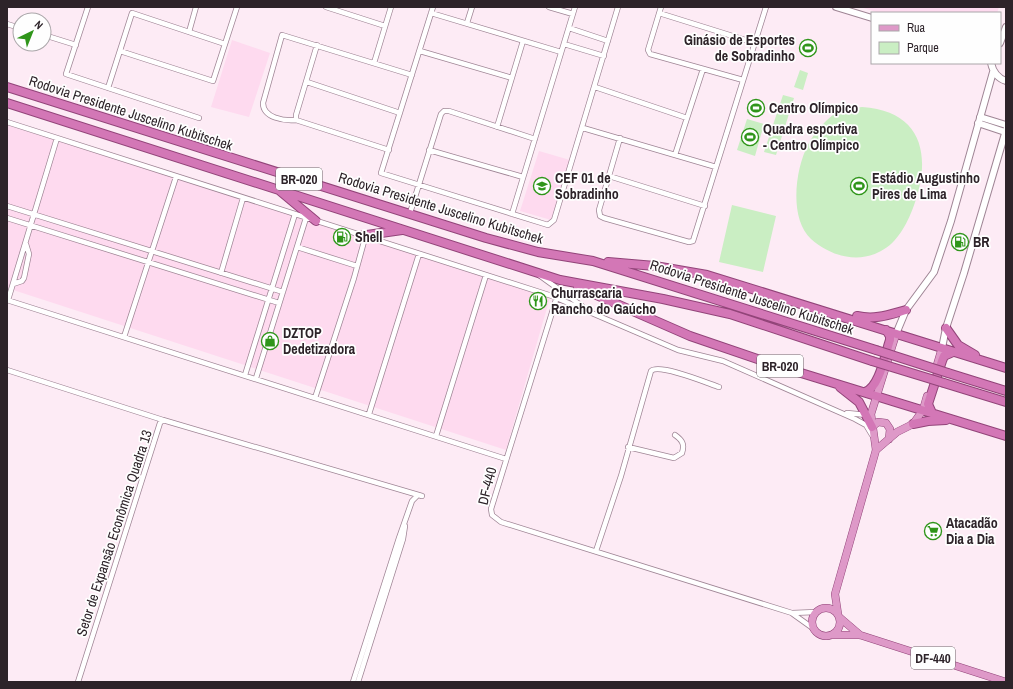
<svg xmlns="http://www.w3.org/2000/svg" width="1013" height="689" font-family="'Archivo Narrow',sans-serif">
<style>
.built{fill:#fedaef}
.green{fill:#caeec3}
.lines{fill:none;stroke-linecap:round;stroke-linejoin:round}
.minor-casing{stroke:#9f8595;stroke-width:6}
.secondary-casing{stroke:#9f8595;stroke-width:8}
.primary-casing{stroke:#924479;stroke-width:8}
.trunk-casing{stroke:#924479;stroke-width:10}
.minor{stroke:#fff;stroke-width:4.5}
.secondary{stroke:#fff;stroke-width:6}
.primary{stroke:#de99c8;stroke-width:7}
.trunk{stroke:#d377b6;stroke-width:8}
.trunk-bridge-casing{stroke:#924479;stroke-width:10;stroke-linecap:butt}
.trunk-bridge{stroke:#d377b6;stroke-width:8}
.labels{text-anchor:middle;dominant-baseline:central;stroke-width:3.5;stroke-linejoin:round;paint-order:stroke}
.shield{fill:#fefefe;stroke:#6c6569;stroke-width:1}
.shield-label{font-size:13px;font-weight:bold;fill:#2d2329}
.poi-label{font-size:14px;font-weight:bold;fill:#2d2329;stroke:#fefefe;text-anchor:start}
.street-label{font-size:14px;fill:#2d2329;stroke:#fefefe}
</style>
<rect width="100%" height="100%" fill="#fdebf5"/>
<path class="built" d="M860,7h139l-2,6h-117z
M232,40l38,13 -21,64 -38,-10z
M7,125l544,169 -45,156 -499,-162z
M539,151l31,9 -19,60 -31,-9z"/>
<path class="green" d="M800,70l8,3 -5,17 -9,-3z
M783,95l11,3 -18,57 -12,-3z
M862,107c62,4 70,51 51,101 -6,16 -16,35 -32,43 -23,13 -51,5 -70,-12 -22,-20 -16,-70 -3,-94 5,-11 16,-23 25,-30 9,-6 19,-7 29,-8z
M747,119l17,5 -9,32 -18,-6z
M732,205l44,11 -13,56 -44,-10z"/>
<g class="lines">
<g class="minor-casing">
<path id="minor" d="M88,7l-22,67 133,44
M326,7l59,19
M433,7l-52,166 167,52 6,-5 64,-213
M549,7l24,7
M661,7l-13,43 2,4 93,26
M431,13l130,39
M659,13l96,30
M467,23l5,-16
M7,24l13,4
M569,28l39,13
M189,32l7,-25
M44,35l32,10
M564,44l40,12
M120,51l93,30 24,-74
M420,51l92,27
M374,63l17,-56
M307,82l93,31
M595,87l92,31
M108,88l24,-75 93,31
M296,120c-12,1 -33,-2 -33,-17l19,-68 130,40
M296,120l93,30
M296,120v-5l21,-70
M7,122l545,174 126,54 45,11 132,58 11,6 6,10
M497,127l26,-86
M583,128l133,39
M620,138l-21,72 1,6 4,2 85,24 4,-1 73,-234
M429,150l94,27
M675,155l28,-86
M609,176l96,30
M7,206l276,86
M410,213l31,-99 3,-3h5l86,28
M512,214l63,-207
M7,218l272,85
M297,247l60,19
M221,273l22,-75
M539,275l43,31
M13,284l9,-3 2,-3 5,-24 -3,-10
M559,290l-68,219 1,6 9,7 291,91 24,-1
M7,300l499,159
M8,300l49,-162
M124,337l52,-160
M7,370l156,50
M245,375l50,-161
M256,378l50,-160
M315,398l39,-120 11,-40
M847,413l20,2
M369,414l50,-160
M436,436l50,-161
M628,447l46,11 8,-5c3,-9 0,-13 -7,-18
M596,551l25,-75 30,-105c8,-8 56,12 68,16
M793,614l21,15
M78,682l82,-259 3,-3 259,76
M353,682l46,-144 13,-37 5,-5
M358,682l45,-143 2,-13"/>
</g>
<g class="secondary-casing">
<path id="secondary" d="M836,7l36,11
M1000,43l6,-16
M991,63c2,9 6,15 15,18
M980,117l26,8
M978,123l27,9
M896,334l10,-24 28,-38 17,-51 42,-149
M942,348l4,-20 18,-55 42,-143"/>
</g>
<g class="primary-casing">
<path id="primary" d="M937,365l5,-17
M872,427l6,-5 8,1 4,6 -1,10
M876,450l21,-18 16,-8 10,-14 4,-14
M812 622a14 14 0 1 1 28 0a14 14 0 1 1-28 0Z
M838,614l-3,-20 41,-144 -5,-36 25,-80
M839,617l21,18
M832,635h28l146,47"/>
</g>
<g class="trunk-casing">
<path id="trunk" d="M7,87l479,151 52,14 55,9 283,89
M7,103l553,177 103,19 67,15 142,47
M280,191l36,30
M360,236l42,-6
M608,262l47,4 52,9 299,93
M578,287l112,49 85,29 231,71
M857,316c18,4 31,-1 49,-6
M946,328l12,17 17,10
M948,373l58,18
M944,383l62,19
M840,387l19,15 13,25
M865,392c15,-5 20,-38 25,-52v-4l-4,-6
M932,413l-4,-9 14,-43 2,-5 9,-4
M913,424l15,-3 18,-1"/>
</g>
<use href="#minor" class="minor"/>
<use href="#secondary" class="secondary"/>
<use href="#primary" class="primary"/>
<use href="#trunk" class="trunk"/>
<g class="trunk-bridge-casing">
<path id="trunk-bridge" d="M876,350l72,23
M872,361l72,22"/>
</g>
<use href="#trunk-bridge" class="trunk-bridge"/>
</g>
<defs>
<g id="stadium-ring" transform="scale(0.9)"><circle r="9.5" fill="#fefefe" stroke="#2f951a" stroke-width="1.5"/><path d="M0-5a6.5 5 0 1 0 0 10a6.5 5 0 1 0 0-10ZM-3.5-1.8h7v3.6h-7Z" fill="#2f951a"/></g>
<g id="school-ring" transform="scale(0.9)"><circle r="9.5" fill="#fefefe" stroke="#2f951a" stroke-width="1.5"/><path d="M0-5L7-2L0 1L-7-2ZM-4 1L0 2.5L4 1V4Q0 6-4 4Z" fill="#2f951a"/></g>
<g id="fuel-ring" transform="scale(0.9)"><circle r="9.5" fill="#fefefe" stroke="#2f951a" stroke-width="1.5"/><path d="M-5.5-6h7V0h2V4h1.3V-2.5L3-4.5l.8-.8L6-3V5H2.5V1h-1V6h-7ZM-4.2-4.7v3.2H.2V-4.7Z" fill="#2f951a"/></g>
<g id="restaurant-ring" transform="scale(0.9)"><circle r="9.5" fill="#fefefe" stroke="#2f951a" stroke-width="1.5"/><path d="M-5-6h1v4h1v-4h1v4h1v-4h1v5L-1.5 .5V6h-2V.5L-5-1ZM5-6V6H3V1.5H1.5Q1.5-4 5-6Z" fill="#2f951a"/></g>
<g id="shop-ring" transform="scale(0.9)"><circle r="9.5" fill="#fefefe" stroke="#2f951a" stroke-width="1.5"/><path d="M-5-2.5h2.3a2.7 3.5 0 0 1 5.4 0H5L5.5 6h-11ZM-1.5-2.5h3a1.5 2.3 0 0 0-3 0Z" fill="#2f951a"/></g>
<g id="supermarket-ring" transform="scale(0.9)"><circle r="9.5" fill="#fefefe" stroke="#2f951a" stroke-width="1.5"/><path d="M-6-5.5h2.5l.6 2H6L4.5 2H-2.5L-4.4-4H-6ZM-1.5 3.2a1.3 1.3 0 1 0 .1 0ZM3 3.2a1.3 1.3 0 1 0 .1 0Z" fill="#2f951a"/></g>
</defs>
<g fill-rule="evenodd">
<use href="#stadium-ring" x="808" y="48"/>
<use href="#stadium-ring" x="756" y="108"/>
<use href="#stadium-ring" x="750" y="137"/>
<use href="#school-ring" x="542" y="186"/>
<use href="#stadium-ring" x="859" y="186"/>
<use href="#fuel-ring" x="342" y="237"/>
<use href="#fuel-ring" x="960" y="242"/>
<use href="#restaurant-ring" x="538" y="301"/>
<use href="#shop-ring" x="270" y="341"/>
<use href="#supermarket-ring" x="933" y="531"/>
</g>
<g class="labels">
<g class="shield">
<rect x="276" y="168" width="46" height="22" rx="3"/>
<rect x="757" y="355" width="46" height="22" rx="3"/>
<rect x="911" y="647" width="44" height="22" rx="3"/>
</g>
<g class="shield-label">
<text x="299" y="179">BR-020</text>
<text x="780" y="366">BR-020</text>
<text x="933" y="658">DF-440</text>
</g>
<g class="poi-label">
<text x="795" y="40" text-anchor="end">Ginásio de Esportes<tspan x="795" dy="16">de Sobradinho</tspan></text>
<text x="769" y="108">Centro Olímpico</text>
<text x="763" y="129">Quadra esportiva<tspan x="763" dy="16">- Centro Olímpico</tspan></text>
<text x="555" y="178">CEF 01 de<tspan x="555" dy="16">Sobradinho</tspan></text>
<text x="872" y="178">Estádio Augustinho<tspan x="872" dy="16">Pires de Lima</tspan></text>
<text x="355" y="237">Shell</text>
<text x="973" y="242">BR</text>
<text x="551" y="293">Churrascaria<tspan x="551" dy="16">Rancho do Gaúcho</tspan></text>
<text x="283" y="333">DZTOP<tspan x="283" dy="16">Dedetizadora</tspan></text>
<text x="946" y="523">Atacadão<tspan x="946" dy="16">Dia a Dia</tspan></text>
</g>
<g class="street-label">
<text transform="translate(131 113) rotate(18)">Rodovia Presidente Juscelino Kubitschek</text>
<text transform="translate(441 208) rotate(17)">Rodovia Presidente Juscelino Kubitschek</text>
<text transform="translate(752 297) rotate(18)">Rodovia Presidente Juscelino Kubitschek</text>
<text transform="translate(487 486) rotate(-76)">DF-440</text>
<text transform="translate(114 533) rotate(-72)">Setor de Expansão Econômica Quadra 13</text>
</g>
</g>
<rect width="1013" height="689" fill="none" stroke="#2d2329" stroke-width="16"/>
<rect x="871" y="12" width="130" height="52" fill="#fefefe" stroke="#aaa6a9"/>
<rect x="879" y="25" width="20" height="6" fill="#de99c8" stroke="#aaa6a9"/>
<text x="907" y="32" font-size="12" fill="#2d2329">Rua</text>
<rect x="879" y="42" width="20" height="12" fill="#caeec3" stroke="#aaa6a9"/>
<text x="907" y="52" font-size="12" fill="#2d2329">Parque</text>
<g transform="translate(32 32) rotate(43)"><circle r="19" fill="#fefefe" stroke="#aaa6a9"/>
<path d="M0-3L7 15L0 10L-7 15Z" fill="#2f951a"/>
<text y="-6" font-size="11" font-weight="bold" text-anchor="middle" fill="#2d2329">N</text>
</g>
</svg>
